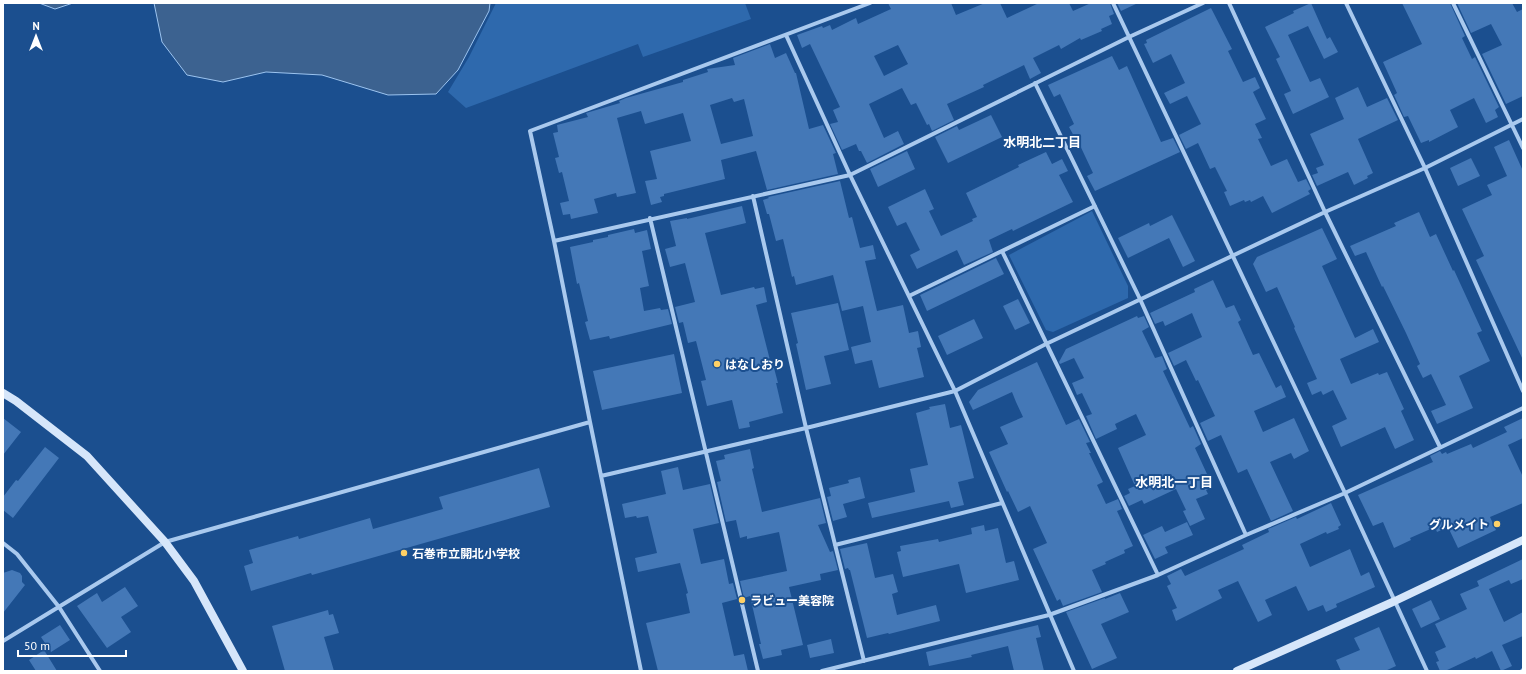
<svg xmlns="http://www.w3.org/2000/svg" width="1526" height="674" font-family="'PT Sans','Noto Sans JP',sans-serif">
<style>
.green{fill:#2e69ad}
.water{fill:#3c6290;stroke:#9cc4f0}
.building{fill:#4478b7;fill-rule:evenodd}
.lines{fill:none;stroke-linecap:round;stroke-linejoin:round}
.street{stroke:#a9c9ee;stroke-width:4}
.secondary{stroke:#d6e6fa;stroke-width:8}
.poi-dot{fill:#ffd166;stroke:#1b4f8f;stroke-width:1.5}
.labels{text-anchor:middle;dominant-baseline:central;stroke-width:4;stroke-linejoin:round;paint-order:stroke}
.poi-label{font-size:12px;font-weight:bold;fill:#fff;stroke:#1b4f8f;text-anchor:start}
.neighbourhood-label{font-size:13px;font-weight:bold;fill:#fff;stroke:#1b4f8f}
</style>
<rect width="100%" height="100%" fill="#1b4f8f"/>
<path class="green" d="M496,3h249l6,16 -108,38 -5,-13 -172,64 -18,-16 21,-35z
M1092,211l36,75v12l-75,34 -7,-2 -37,-75z"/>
<path class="water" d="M39,3h34l-18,6z
M154,3h336l-1,8 -31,59 -22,24 -48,1 -66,-20 -56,-3 -43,10 -36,-7 -25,-33z"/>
<path class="building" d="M888,3h63l5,12 29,-12h15l7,15 32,-15h30l4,8 18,-8h19l4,11 -5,2 3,8 -11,5 1,2 -21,9 -1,-2 -19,11 -2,-4 -26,13 8,15 -11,6 -6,-14 -41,20 1,2 -37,17 7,16 -22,11 -3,-7 -2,1 -11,-22 -5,2 -9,-17 -33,16 15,34 14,-7 6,13 -37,19 -6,-12h-2l-3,-7 -14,6 -12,-26 8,-2 -5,-12 7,-3 -30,-63 -8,4 -5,-13 25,-9 1,2 7,-3 2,5 24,-12 2,6 33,-15zM898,45l10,19 -24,12 -10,-20z
M1117,3h21l-17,8z
M1311,3l16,36 3,-2 8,15 -14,7 -16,-33 -20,9 22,47 10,-4 9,19 -36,17 -9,-20 7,-3 -15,-32 4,-2 -15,-30 29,-14 -1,-2z
M1402,3h48l15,33 -3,2 10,21 3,-2 24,50 -4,3 3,7 -12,6 -12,-25 -24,12 8,17 -29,15v-2l-8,3 -13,-27 -4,1 -10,-22 3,-2 -14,-31 39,-18z
M1457,3h55l5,9 6,-3v87l-17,8 -24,-50 20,-9 -11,-21 -20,9z
M1211,8l21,41 -4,2 15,31 12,-5 5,11 -7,4 13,27 -11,5 7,14 -4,1 13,27 16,-7 11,23 8,-3 5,10 -3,2 2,3 -38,19 -9,-17 -12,6 -1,-2 -5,2 -1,-2 -14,6 -6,-14 3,-1 -12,-24 -5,2 -12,-26 -12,6 -7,-14 22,-11 -14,-28 -17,8 -6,-11 21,-10 -14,-29 -18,9 -9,-19 3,-1 -1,-3z
M770,44l5,14 11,-5 9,20h1l13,56 14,-4 13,28 -3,1 5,20 -71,16 -11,-39 -35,9 4,19 -61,15v2l-4,1 2,5 -11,3 -6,-24 12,-2 -7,-28 41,-10 -8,-28 -38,11 -4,-13 -24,7 19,75 -19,4 -1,-4 -22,6 4,14 -27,6 -1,-5 -7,1 -3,-12 9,-2 -7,-29 -3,1 -4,-15 4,-1 -6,-24 5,-1 -1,-7 31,-8 -2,-4 34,-10 -1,-2 7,-3 57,-16v-2l25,-8 -1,-3 28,-4 -2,-7zM732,98l2,4 10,-3 9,37 -32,8 -11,-39z
M1112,56l7,14 8,-4 34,76 12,-4 7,14 -85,39 -8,-15 6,-3 -16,-34 -1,1 -7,-13 5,-3 -14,-30 -6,3 -6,-12z
M1358,87l9,20 20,-9 11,22 -40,19 15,34 -6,3 1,2 -14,7 -6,-13 -31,14 -5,-11 6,-2 -2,-5 8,-3 -14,-31 34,-15 -9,-21z
M991,115l11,22 -54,26 -13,-26 22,-11 2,4z
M1509,140l14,31v189l-47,-100 8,-4 -22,-47 30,-14 -5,-10 20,-9 -13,-29z
M907,151l8,18 -37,18 -8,-18z
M1046,152l6,12 10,-5 6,12 -9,4 14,27 -60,29 -1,-2 -23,11 4,12 -29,13 -7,-15 -40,19 -7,-14 10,-5 -14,-28 -9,4 -9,-19 37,-18 9,20 -5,2 12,25 32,-15 -1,-2 5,-2 -11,-24 53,-26 -1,-2z
M1471,158l9,18 -22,10 -8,-18z
M840,181l9,37 3,-1 8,31 13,-3 3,14 -11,2 12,50 26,-6 6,28 9,-2 3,16 -4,1 7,29 -45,11 -7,-28 -17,4 -4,-17 20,-5 -8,-36 -21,5 -9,-36 -37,10 -2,-9 -2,1 -9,-38 -7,2 -7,-27h-2l-4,-14 6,-2 -1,-1z
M742,206l4,17 -41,10 16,62 33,-8 1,2 9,-2 3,15 -11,3 16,63h2l4,15h-2l7,30 -34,9 1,5 -11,2 -7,-29 -25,6 -6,-25 5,-1 -10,-39 -8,2 -5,-21 -4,1 -4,-16 20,-5 -10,-39 -15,4 -5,-18 11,-3 -6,-25 17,-3v1z
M1419,212l11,25 6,-3 17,37 1,-1 28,61 -5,2 13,28 -31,15 14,32 -36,16 -6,-13 15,-6 -15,-31 -8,4 -6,-12 3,-2 -14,-31 -23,-47 -1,1 -16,-35 -11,4 -5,-10 46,-20 -2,-3z
M1172,215l23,46 -12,6 -14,-29 -41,20 -10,-20 31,-15 1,3z
M1322,228l15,31 -15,7 33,72 18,-9 6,13 -39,17 11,25 27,-11 1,2 8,-3 17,37 -3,2 13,29 -19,9 -10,-22 -44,20 -9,-21 15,-7 -14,-29 -10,5 -2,-4 -9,4 -5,-12 10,-4 -23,-51 1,-1 -18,-40 -11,5 -13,-28 4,-7z
M634,229l1,4 12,-3 4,19 -9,2 7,35 -9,2 4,23 16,-3 1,2 7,-1 4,15 -62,15 -1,-3 -19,4 -5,-18 3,-1 -9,-38 -2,1 -7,-37 23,-5v-2l15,-3v-2z
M996,258l8,16 -77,37 -7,-16z
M1213,280l13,28 8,-3 7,15 -3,2 15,33 6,-2 17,35 5,-3 5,12 -32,14 9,21 31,-14 15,33 -15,8 -3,-6 -21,9 23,49 -22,10 -24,-52 -9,4 -17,-38 -13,6 -8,-18 15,-7 -17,-36 -2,1 -10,-21 -12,6 -6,-13 34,-16 -10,-24 -27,13 -2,-5 -8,3 -5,-11 45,-21 -1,-3z
M1018,299l12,24 -15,7 -12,-24z
M838,303l11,47 -25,6 7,28 -25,6 -10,-46 2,-1 -7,-30z
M1137,316l1,2 6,-2 5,11 -7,4 13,27 7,-2 5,13 -4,2 27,57 3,-2 8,18 -6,4 18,39 -7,3 2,4 -12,5 9,20 -15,7 -7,-15 3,-1 -10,-21 -32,15 -2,-4 -13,6 -5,-10 6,-3 -2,-4 7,-3 -17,-38 28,-13 -10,-21 -21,10 2,5 -21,10 -10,-23 6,-2 -10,-21 -5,2 -5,-12 12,-5 -10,-20 -14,6 -1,-2 7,-13z
M974,319l9,19 -36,17 -9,-19z
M674,354l8,39 -80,17 -9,-39z
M1037,362l29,63 13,-6 11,23 -4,1 5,10h-2l14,29 -6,3 9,19 12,-5 4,10 -5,2 16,35 -9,4 1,3 -20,9 1,2 -14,6 10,22 -39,14 -3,-7 -3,2 -24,-52 14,-6 -17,-37 -12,6 -10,-21 -1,1 -18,-40 19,-8 -8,-17 23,-10 -7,-15 -4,-10 -39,18 -4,-8 9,-12z
M945,404l5,24 11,-3 13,53 -16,4 6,23 -13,3 -2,-7 -77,17 -4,-15 47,-11 -5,-23 18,-4 -12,-52 14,-4 -1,-2z
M3,418l18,14 -18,23z
M1523,418v20l-15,7 15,32v26l-33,14 6,13 -38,18 -10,-21 -11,5 -2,-5 -25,11 1,2 -17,8 -11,-26 -10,4 -15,-31 75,-33 -3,-6 10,-5 2,3 4,-2 1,2 24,-10 2,4 34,-16 -3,-5z
M45,447l14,11 -46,60 -10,-8v-13l13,-17 2,1z
M750,449l4,19 -2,1 10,43 58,-14 6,25 -8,2 12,27 3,-1 5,19 -18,4 1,6 -32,7 14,58 -22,5 1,5 -19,4 -4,-15h2l-11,-48 -6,2 -4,-17 47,-10 -8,-39 -32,7v-3l-7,2 -4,-18 -10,2 -9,-40 4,-1 -5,-20 9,-2 -1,-4z
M678,467l5,23 27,-6 9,39 -26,6 8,35 23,-5 5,25 4,-1 4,16 -15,4 12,53 10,-2 4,17h-90l-12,-48 44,-10 -4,-19 2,-1 -8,-30 -42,9 -3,-14 22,-5 -9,-37 -11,2 -1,-2 -11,2 -3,-14 44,-10 -5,-23z
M539,468l11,39 -238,68 -1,-2 -60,18 -7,-25 9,-3 -4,-13 49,-14 1,3 71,-21 3,11 70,-20 -4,-12z
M860,477l5,21 -22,6 4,13 -14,4 -6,-24 4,-1 -2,-8 20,-5 -1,-3z
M1331,503l10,22 -3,2 1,2 -12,5 -1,-2 -26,12 10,23 40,-18 11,27 8,-4 6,15 -39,17 1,3 -11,5 -3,-7 -15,6 -12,-25 -31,14 7,15 -14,7 -20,-41 -20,9 4,8 -46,23 -4,-11 5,-2 -10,-22 4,-2 -4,-8 14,-7 4,7 59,-27 -2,-4 27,-13 -1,-3 28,-12 1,2z
M1187,522l6,13 -28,12 3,6 -13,6 -12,-24 19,-9 3,6z
M984,525l1,6 13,-3 8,35 8,-2 5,19 -53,13 -7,-29 -56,13 -6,-25 4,-1 -1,-5 38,-7 1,3 33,-8 -1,-6z
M867,543l8,35 18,-4 5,18 -6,2 5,21 39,-10 4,16 -51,13 -1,-1 -21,5 -17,-68h-1l-1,-2 -3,1 -5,-20z
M1523,559v20l-12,5 -2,-4 -20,9 15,33 19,-10v24l-21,9 10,21 -11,5 -9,-20 -16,8 -1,-2 -30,14h-5l-4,-9 3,-1 -4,-9 11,-5 -11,-23 32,-15 -7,-15 19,-8 -2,-5z
M12,570l8,3 2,3v6l3,3 -22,28v-40z
M125,587l13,19 -17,11 10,15 -24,16 -30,-42 20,-13 5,9z
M1120,593l9,19 -28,12 16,34 -25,11 -26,-57 39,-14v1z
M1431,600l9,19 -19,9 -9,-19z
M328,610l1,5 4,-1 6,19 -15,4 10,34h-49l-13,-45z
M60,625l10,15 -19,12 -10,-15z
M1038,625l3,12 -5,1 8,33h-30l-6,-25 -37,9 1,2 -43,9 -3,-14z
M1379,627l17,39 -11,5h-44l-5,-11 24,-10 -6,-12z
M831,639l3,14 -24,5 -3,-13z
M44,650l13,21h-21l-7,-11z"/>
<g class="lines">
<path class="street" d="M1113,3l232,490 82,178
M1229,3l96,209 115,235
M1346,3l79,165 98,223
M1453,3l70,145
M786,35l64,140 105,216 119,280
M1035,83l105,216 106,236
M753,196l53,232 58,233
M650,218l108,453
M554,241l296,-66 279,-138 74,-34
M1002,251l156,324
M909,296l186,-90
M601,476l205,-48 149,-37 91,-47 279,-132 100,-44 98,-49
M3,543l14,11 42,53 41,64
M835,545l167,-42
M3,641l162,-99 425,-120
M641,671l-51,-249 -36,-181 -24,-110 340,-128
M822,671l227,-56 109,-40 88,-40 99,-42 178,-85
M1522,671l1,-1"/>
<path class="secondary" d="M3,393l13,8 71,55 78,86 29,39 49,90
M1237,671l158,-70 128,-61"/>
</g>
<g class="poi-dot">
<circle cx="717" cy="364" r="4"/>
<circle cx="1497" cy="524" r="4"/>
<circle cx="404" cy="553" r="4"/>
<circle cx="742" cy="600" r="4"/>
</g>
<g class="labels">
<g class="poi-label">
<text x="725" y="364">はなしおり</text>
<text x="1489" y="524" text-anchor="end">グルメイト</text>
<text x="412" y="553">石巻市立開北小学校</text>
<text x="750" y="600">ラビュー美容院</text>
</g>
<g class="neighbourhood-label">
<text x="1042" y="142">水明北二丁目</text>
<text x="1174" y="482">水明北一丁目</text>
</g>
</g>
<rect width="1526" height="674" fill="none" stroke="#ffffff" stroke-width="8"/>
<g transform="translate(36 36)" stroke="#1b4f8f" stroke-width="3" paint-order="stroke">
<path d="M0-3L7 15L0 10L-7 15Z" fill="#ffffff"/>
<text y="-6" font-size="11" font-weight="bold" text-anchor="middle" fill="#ffffff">N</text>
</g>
<path d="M18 650v6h108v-6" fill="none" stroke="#ffffff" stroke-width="2"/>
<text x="24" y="650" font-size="12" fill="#ffffff" stroke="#1b4f8f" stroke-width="3" paint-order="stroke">50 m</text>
</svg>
